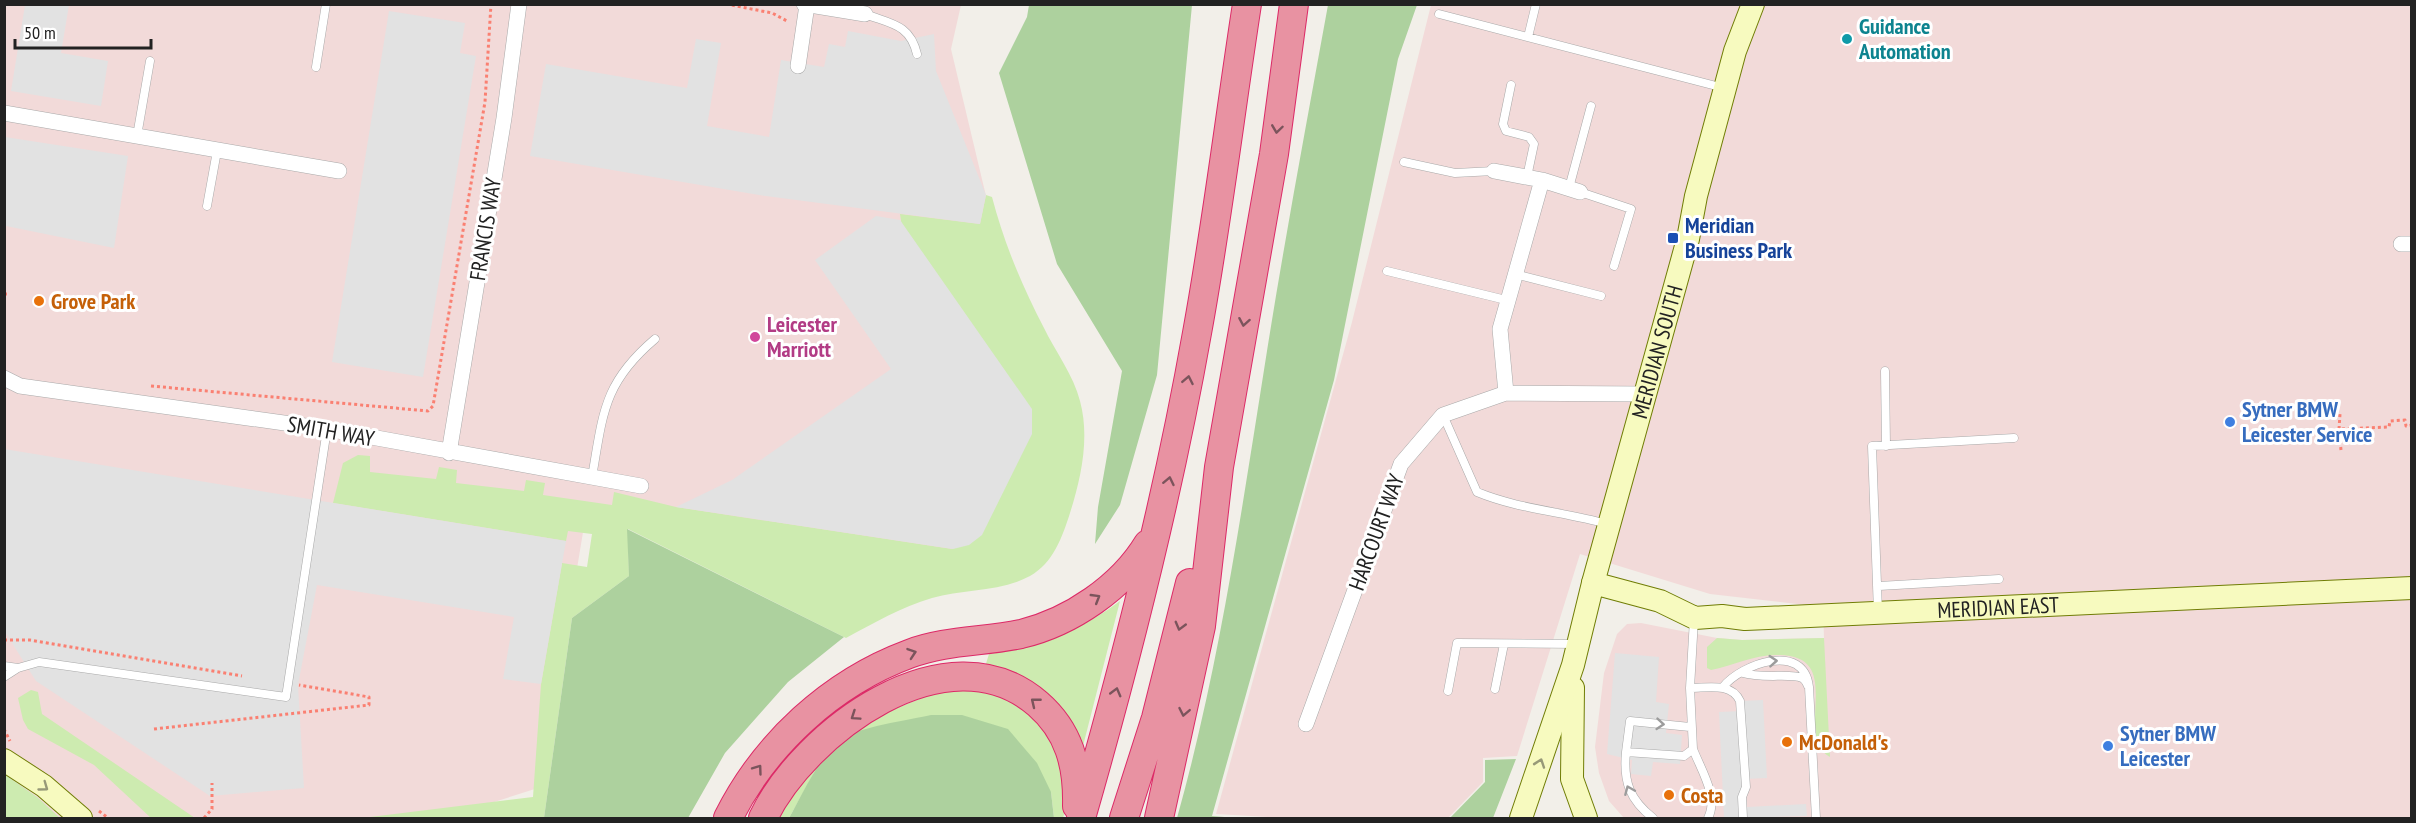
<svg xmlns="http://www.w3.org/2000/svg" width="2416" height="823" font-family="'PT Sans Narrow',sans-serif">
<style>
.commercial{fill:#f2dad9}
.grass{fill:#cdebb0}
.forest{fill:#add19e}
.parking{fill:#e2e2e2}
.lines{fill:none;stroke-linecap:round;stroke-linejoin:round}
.lane-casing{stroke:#a9a9a9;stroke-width:9}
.street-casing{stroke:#a9a9a9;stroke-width:16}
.secondary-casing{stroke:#707d05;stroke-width:24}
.highway-casing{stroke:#dc2a67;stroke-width:30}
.path{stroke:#fa8072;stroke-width:3;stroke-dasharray:3 3;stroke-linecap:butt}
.lane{stroke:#fff;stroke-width:8}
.street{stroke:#fff;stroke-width:15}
.secondary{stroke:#f7fabf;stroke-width:22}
.highway{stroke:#e892a2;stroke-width:28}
.oneway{stroke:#7b545c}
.oneway2{stroke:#9c9c9c}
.oneway3{stroke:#979978}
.culture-dot{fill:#0f9aa8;stroke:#fff;stroke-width:2}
.transit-dot{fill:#1a4fb4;stroke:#fff;stroke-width:2}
.food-dot{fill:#e8710a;stroke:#fff;stroke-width:2}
.hotel-dot{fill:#d1479c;stroke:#fff;stroke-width:2}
.shop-dot{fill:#3f7fe0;stroke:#fff;stroke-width:2}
.labels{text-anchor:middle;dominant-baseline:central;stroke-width:6;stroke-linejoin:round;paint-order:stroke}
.culture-label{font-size:22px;font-weight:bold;fill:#0d838f;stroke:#fff;text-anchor:start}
.transit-label{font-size:22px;font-weight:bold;fill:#164399;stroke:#fff;text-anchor:start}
.street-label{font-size:22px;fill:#222;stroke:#fff}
.food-label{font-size:22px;font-weight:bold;fill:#c56008;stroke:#fff;text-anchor:start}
.hotel-label{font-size:22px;font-weight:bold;fill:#b23c85;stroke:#fff;text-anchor:start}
.shop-label{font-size:22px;font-weight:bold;fill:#366cbe;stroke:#fff;text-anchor:start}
</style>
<rect width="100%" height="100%" fill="#f2efe9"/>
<path class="commercial" d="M5,5h956l-10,44 40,168 62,190 -73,147 -394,-40 -45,273 -97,31h-439z
M1431,5h980v813h-787l-15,-17 -10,-28 -4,-26 9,-74 13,-39 10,-10 14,-1 76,15 25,2 82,-2 -1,-31 -113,-13 -130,-40 -63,202 -34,2v24l-35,36h-164l-68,-4 136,-492z"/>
<path class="grass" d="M986,195l6,2c12,46 30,89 52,131 11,23 30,48 36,73 10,37 1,77 -10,112 -8,25 -17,50 -40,63 -29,16 -67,13 -98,22 -31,9 -58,25 -86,40l-218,-109 1,47 -57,42 -28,200h-182l171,-21 8,-113 21,-121 25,4 5,-33 -24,-3 -2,10 -233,-38 10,-40 15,-8 12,1v16l66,7 3,-12 18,3 -1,13 68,8 2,-11 19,3 -2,12 69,10 2,-13 62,15 276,42 -52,-335 80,10z
M1120,601l-37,145 -99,-76 5,-16c50,-7 91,-23 131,-53z
M1717,638l25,2 82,-2 6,119c-38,-22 17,-101 -51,-102 -24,-1 -46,11 -68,15l-4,-2v-21z
M956,684l65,18 37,44 9,58 -4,14h-9l-3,-26 -236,-21 -26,47h-15l15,-26 59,-64z
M31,690l7,2 4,22 153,104h-44l-57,-53 -66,-36 -5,-9 -5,-22z
M4,774l33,23 23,21h-55z"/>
<path class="forest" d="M1029,5h163l-35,370 -37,130 -25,39 3,-37 24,-136 -65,-107 -58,-191 28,-56z
M1328,5h89l-19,54 -64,321 -122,436 25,2h-60c41,-146 63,-297 87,-448 19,-122 42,-244 64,-365z
M627,529l217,108 -56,45 -63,71 -37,65h-144l28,-200 57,-42z
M931,715h31l46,14 29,34 14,29 3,26h-265c13,-23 30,-61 51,-78 17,-13 69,-20 91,-25z
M1516,759l-23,59h-43l35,-36v-22z"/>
<path class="parking" d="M25,5h44l-8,48 47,8 -7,45 -90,-15z
M389,11l76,12 -5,30 16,3 -53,321 -91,-15z
M848,31l53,10 33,-7 2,37 50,124 -6,29 -221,-29 -229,-39 16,-92 141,24 9,-49 25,4 -14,83 62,11 12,-77 43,7 5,-23 16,3z
M5,137l123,19 -14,92 -108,-22 -1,7z
M876,216l24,4 132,189v25l-50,101 -13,10 -16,4 -277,-42 56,-27 159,-111 -76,-109z
M4,449l562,92 -25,143 -38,-5 11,-62 -197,-32 -19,100 6,103 -94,8 -174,-115 -31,-49z
M1615,653l44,4 -3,45 13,2 -3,29 16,2 -2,29 -27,-2 -2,14 -20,-2 1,-14 -25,-6z
M1763,700l4,78 -22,1 2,28 59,-3 1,12 -83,2 -5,-106 22,-1 -1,-10z"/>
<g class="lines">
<g class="lane-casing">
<path id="lane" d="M865,14c26,10 45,10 52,40
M1439,14l285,74
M1528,37l8,-33
M316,67l10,-63
M1511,85l-8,39 3,7 23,6 5,7 -7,33
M137,136l13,-75
M1404,162l51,11 39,-2
M1569,188l22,-82
M1580,192l51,17 -17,57
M207,206l10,-55
M1387,271l119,29
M1515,274l86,22
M1885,371l1,75
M1443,415l34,77c41,17 87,20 130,32
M592,477c11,-63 11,-94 63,-138
M1879,586l120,-7
M1878,612l-6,-166 142,-8
M1694,619l-4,69c18,0 41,-6 50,13l6,86 -4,10 1,21
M4,666l14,2
M1743,673c18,6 50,0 59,5 4,2 4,4 6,8
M4,677l14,-9 21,-6 247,35 41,-268
M1723,687c18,-23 81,-46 86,0l7,131
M1690,688l3,61 -9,7 -58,-4 4,-31 60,6
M1495,689l9,-45
M1448,691l9,-48 120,1
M1693,749c8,21 26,48 15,69
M1626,752c-3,30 4,48 27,66"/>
</g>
<g class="street-casing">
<path id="street" d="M804,4l61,10
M798,66l9,-61
M4,113l335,58
M1494,171l48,9 38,12
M2401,244h11
M4,378l16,8 307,43 314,57
M1506,393l-6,-64 42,-149
M449,453l55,-335 15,-114
M1306,724l95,-260 42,-49 63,-22 139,1"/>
</g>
<g class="secondary-casing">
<g id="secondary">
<path id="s1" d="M1593,583l67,18 35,17 27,-2 23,3 667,-31"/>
<path d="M1573,688l-1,91 14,39"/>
<path d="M4,760l40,26 37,32"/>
<path id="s2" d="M1521,818l52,-153 20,-82 95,-344 8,-43 39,-145 18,-47"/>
</g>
</g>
<g class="highway-casing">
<path id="highway" d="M728,818c37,-74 103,-135 181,-164 36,-14 75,-12 112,-20 50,-12 101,-47 127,-90
M763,818c41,-85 184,-193 275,-114 31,27 40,61 39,102
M1081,818c46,-160 87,-321 116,-485 20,-109 33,-219 50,-329
M1124,818l32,-100 34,-135
M1159,818l42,-192 18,-159 55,-313 20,-150"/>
</g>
<path class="path" d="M726,4l46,9 15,8
M4,294h3
M151,386l277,25 5,-5 52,-304 6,-98
M2339,429l1,-15
M2341,450l-2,-21 50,-2 1,-6 15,-1 1,6 6,-1
M4,640h26l212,36
M4,729l6,12
M154,729l215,-24v-8l-70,-12
M99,811l9,7
M204,818l8,-9v-26"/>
<use href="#lane" class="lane"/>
<use href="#street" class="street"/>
<use href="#secondary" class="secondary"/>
<use href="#highway" class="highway"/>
</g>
<defs><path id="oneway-chevron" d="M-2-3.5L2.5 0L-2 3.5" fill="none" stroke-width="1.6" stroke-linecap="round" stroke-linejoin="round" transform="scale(1.5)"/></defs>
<g class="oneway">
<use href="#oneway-chevron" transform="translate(1277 129) rotate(98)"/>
<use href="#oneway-chevron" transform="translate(1244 322) rotate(100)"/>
<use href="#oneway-chevron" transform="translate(1188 380) rotate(-79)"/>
<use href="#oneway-chevron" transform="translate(1169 481) rotate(-78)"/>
<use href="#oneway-chevron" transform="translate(1096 598) rotate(-31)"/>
<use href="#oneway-chevron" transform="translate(1180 626) rotate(105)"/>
<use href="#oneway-chevron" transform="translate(912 653) rotate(-19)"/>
<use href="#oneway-chevron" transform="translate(1116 692) rotate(-75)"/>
<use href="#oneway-chevron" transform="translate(1035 702) rotate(-141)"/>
<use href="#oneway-chevron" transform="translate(1184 712) rotate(101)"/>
<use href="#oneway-chevron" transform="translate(855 716) rotate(146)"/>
<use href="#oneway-chevron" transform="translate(758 769) rotate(-54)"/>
</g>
<g class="oneway2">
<use href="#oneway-chevron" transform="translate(1773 661) rotate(-4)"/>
<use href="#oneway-chevron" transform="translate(1660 724) rotate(5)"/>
<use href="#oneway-chevron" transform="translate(1629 790) rotate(-113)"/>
</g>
<g class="oneway3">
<use href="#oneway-chevron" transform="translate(1540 763) rotate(-71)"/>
<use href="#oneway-chevron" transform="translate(44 787) rotate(36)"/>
</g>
<circle class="culture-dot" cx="1847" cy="39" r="6"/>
<rect class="transit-dot" x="1667" y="232" width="12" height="12" rx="3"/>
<g class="food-dot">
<circle cx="39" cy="301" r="6"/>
<circle cx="1787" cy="742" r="6"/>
<circle cx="1669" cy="795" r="6"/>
</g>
<circle class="hotel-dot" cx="755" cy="337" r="6"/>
<g class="shop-dot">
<circle cx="2230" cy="422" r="6"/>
<circle cx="2108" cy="746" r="6"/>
</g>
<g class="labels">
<g class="culture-label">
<text x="1859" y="26">Guidance<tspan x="1859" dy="25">Automation</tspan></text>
</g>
<g class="transit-label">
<text x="1685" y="225">Meridian<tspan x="1685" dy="25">Business Park</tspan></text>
</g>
<g class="street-label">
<text transform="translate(485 229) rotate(-81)">FRANCIS WAY</text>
<text stroke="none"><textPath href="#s2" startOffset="486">MERIDIAN SOUTH</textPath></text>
<text transform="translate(331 431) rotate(10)">SMITH WAY</text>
<text transform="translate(1376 532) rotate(-70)">HARCOURT WAY</text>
<text stroke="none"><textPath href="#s1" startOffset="412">MERIDIAN EAST</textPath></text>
</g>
<g class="food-label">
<text x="51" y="301">Grove Park</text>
<text x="1799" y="742">McDonald's</text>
<text x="1681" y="795">Costa</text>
</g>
<g class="hotel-label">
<text x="767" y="324">Leicester<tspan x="767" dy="25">Marriott</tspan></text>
</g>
<g class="shop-label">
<text x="2242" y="409">Sytner BMW<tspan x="2242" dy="25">Leicester Service</tspan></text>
<text x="2120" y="733">Sytner BMW<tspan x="2120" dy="25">Leicester</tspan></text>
</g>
</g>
<rect width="2416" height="823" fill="none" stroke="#222222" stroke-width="12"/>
<path d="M15 39v9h136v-9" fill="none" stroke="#222222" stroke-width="3"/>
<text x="24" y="39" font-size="18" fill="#222222" stroke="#ffffff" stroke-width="4.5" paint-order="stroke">50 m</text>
</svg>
